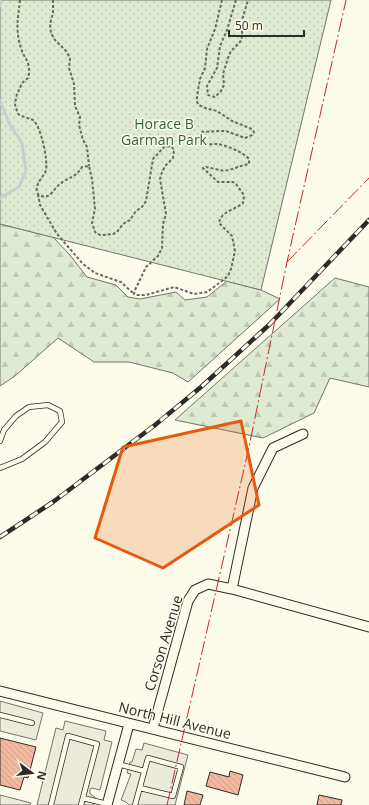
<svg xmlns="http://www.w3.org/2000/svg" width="369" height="805" font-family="'Open Sans',sans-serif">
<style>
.forest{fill:url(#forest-firs);stroke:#74746e}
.park{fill:url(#park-dots);stroke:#74746e}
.parking{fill:#eceadb;stroke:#74746e}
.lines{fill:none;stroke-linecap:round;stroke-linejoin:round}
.stream{stroke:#c7d0d0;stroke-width:3}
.building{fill:url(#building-back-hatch);stroke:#2b2b2b}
.lane-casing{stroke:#2b2b2b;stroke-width:6}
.street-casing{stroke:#2b2b2b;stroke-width:11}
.path{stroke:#6a6964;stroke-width:2;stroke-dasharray:3 2;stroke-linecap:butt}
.lane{stroke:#fdfbea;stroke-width:4.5}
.street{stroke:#fdfbea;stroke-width:9}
.rail-casing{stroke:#2b2b2b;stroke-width:4.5}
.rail{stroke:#fdfbea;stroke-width:3;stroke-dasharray:9;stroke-linecap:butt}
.power{stroke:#c62828;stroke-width:1;stroke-dasharray:14 3 2 3;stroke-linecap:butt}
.marked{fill:#e8590c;fill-opacity:0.2;stroke:#e8590c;stroke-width:3;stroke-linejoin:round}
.labels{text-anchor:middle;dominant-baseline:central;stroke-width:3;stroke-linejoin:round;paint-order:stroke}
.park-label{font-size:14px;fill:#34623c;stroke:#fdfbea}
.street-label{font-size:14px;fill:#2b2b2b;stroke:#fdfbea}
</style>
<defs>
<pattern id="forest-firs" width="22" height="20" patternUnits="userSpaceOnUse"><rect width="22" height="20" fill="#deebd1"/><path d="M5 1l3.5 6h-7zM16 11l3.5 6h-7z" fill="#bfcab4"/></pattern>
<pattern id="park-dots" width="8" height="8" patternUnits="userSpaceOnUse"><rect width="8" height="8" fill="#deebd1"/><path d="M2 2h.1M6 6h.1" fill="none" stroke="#bfcab4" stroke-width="1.8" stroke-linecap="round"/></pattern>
<pattern id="building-back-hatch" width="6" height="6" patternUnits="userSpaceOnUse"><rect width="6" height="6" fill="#f2b8a0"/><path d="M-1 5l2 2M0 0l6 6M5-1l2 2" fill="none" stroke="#d09e8a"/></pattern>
</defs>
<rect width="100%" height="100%" fill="#fdfbea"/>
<path class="forest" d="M0,224l53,13 16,17 18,23 29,8 12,12 12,2 36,-7 9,8 22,-3 20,-16 34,9 19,9 -92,83 -15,-9 -44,-11h-35l-36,-24 -43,38 -15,10z
M335,278l34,9v100l-39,-9 -16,35 -51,25 -88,-18z"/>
<path class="park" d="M0,0h331l-70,290 -261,-66z"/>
<path class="parking" d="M0,701l43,12 -7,27 -36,-9z
M65,721l41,10 -2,9 8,2 -12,48 -8,-2 -2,1v5l5,3 -1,8h-57l19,-77 7,2z
M144,743l44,12 -13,50h-46l-3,-3 -5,-2 10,-26 -4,-1 3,-11h2l4,-13 6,1z
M0,795l31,8 -1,2h-30z"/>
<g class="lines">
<path class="stream" d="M0,6v-6
M0,101l9,22 13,20 4,28 -7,16 -19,11"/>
</g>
<path class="building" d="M0,738l36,9 -8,31 -4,-1 -4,13 -20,-5z
M230,771l13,4 -5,20 -32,-9 4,-14 19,5z
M187,791l16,4 -3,10h-16z
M319,795l23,5 -1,5h-24z"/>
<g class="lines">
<g class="lane-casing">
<path id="lane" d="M0,441l4,-11 12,-14 13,-9 19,-2 12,6 2,11 -17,20 -23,17 -22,9
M0,715l32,8
M118,764l26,7
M83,798l24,6
M51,805l17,-69 29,8 -16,61
M135,805l13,-47 33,9 -8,29 -33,-8"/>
</g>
<g class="street-casing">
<path id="street" d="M232,589l21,-101 20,-40 30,-14
M0,691l345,86
M153,728l35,-127 7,-11 13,-6 24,5 137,38
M107,805l22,-81"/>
</g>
<path class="path" d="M20,0c-2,19 -5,29 1,48 3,11 9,12 8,26l-1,4 -6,5 -6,14 -1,8 3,9c5,3 10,4 15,6 8,6 15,40 13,50 -2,7 -11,13 -9,22 1,2 2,4 4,4 10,3 13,-8 19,-12 10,-8 14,-5 22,-17l7,-1 3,13 3,30 -3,14 3,9 5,3h4l9,-1 4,-2 6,-8 7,-4 6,-9 6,-4 4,-6 7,-42 12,-13 7,1 2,3 -1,8 -7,7 -4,7 -2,7 6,35 -3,10 -1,24 -4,8 -12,11 -11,23 -1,4 3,1h9l28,-8 20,7 7,-1 6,-1 11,-8 10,-8 3,-7 4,-18 -3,-15 -13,-13c2,-12 16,-13 24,-20l1,-8 -8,-11 -3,-2h-15l-15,-14 3,-1c7,1 16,5 23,3 7,-2 13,-5 20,-6v-5c-6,-7 -23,-14 -32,-15 -4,0 -9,1 -13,-1 -4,-3 -4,-7 -2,-11l17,-1h7l19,7 7,-3 2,-3 -2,-3 -20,-8 -15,-10 -12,-3 -6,-3 -2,-3v-6l3,-17 5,-11 2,-19 8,-20 7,-29
M53,0v13l-3,11 1,9 4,7 11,11 4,7 -1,10 5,16 1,22 5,11 -1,8 4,15 4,7 2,19
M236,0l-9,30 -7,16 -3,22 -10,18 1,9 7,2 6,-6 3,-6 -1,-11 5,-16 3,-7 9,-9 2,-5v-17l6,-20
M38,194l2,11 17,29 26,30 12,9 26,9 13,12"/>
<use href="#lane" class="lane"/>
<use href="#street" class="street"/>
<g class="rail-casing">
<path id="rail" d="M0,537l53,-35 102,-77 46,-38 69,-63 99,-104"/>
</g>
<use href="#rail" class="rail"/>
<path class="power" d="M287,262l82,-84
M167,805l82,-358 38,-185 59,-262"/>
</g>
<path class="marked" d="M241,421l18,84 -96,63 -68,-30 28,-91z"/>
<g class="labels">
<g class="park-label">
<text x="164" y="123">Horace B<tspan x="164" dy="16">Garman Park</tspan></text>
</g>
<g class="street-label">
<text transform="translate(163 643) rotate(-73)">Corson Avenue</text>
<text transform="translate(175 720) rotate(14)">North Hill Avenue</text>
</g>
</g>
<g transform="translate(32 773) rotate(105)" stroke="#fdfbea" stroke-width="3" paint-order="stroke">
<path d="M0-3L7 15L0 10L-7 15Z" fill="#2b2b2b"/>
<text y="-6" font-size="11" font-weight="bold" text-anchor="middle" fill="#2b2b2b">N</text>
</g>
<path d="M229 30v6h75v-6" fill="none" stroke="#2b2b2b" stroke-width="2"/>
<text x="235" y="30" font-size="12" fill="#2b2b2b" stroke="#fdfbea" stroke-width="3" paint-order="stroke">50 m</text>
</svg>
